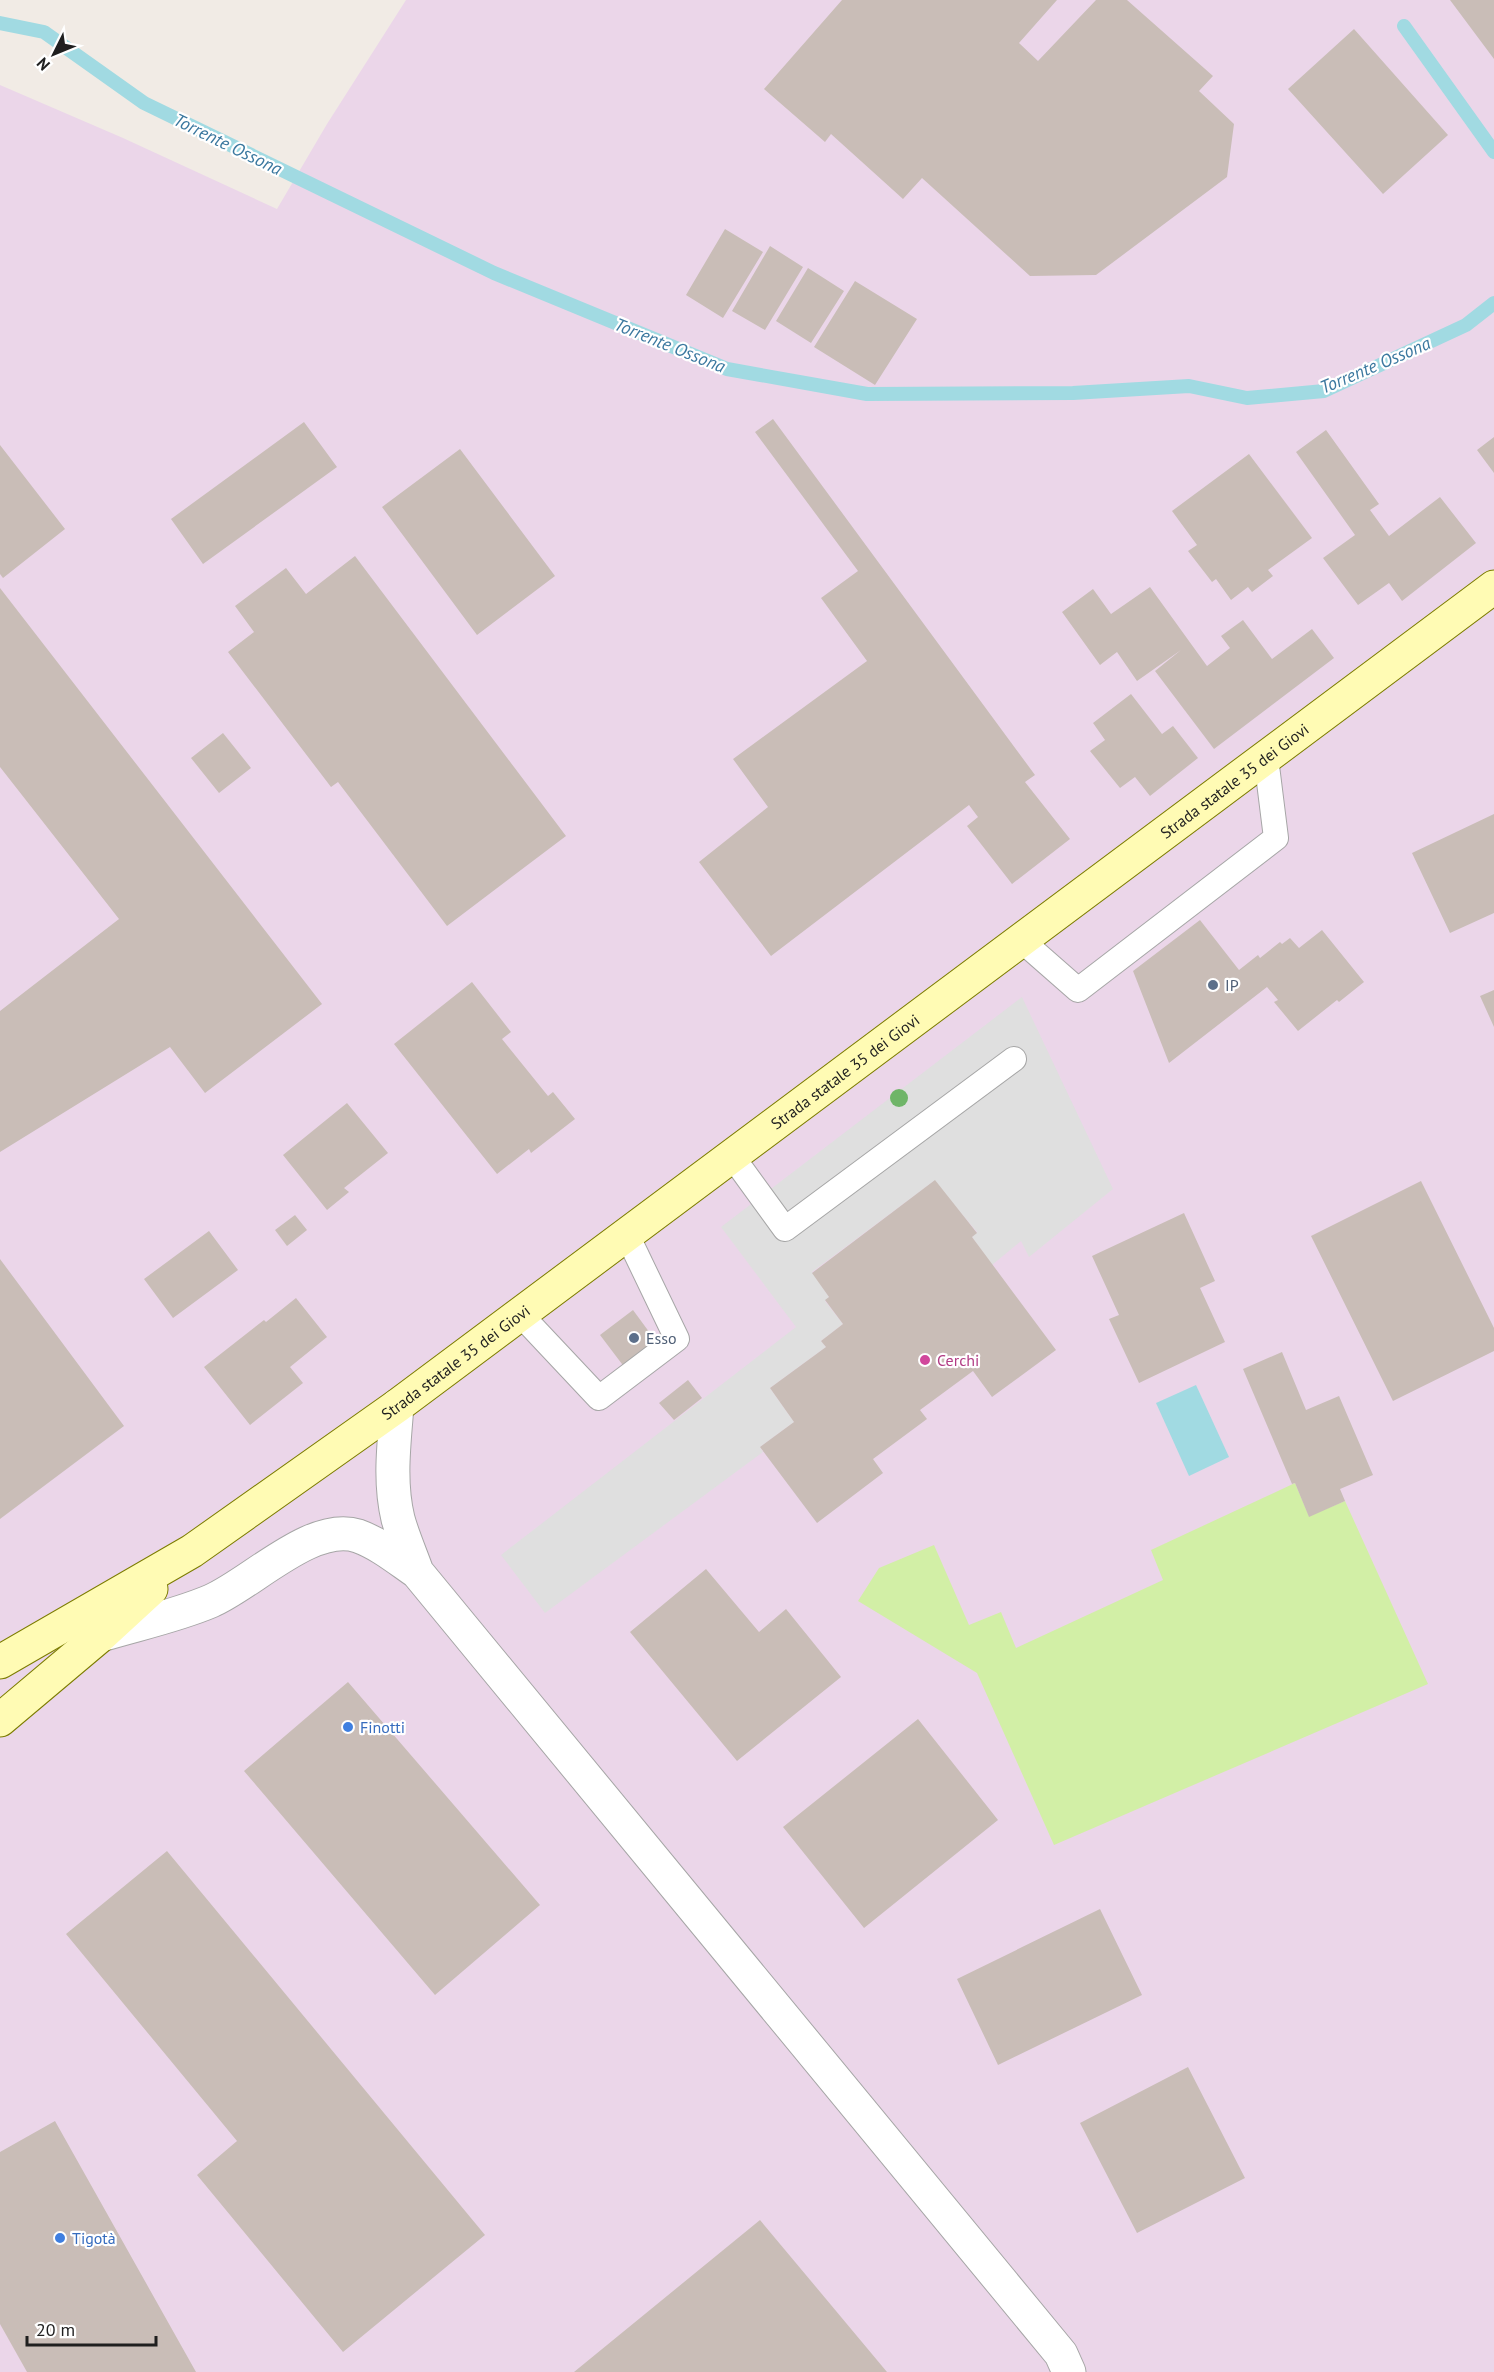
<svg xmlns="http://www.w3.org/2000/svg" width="1494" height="2372" font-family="'PT Sans',sans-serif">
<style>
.industrial{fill:#ebd6e9}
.grass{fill:#d2efa6}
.parking{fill:#dfdfdf}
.water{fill:#a1dae2}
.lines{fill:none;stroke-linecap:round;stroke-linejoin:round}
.stream{stroke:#a1dae2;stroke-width:14}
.building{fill:#c9bdb7}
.service-casing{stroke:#a6a6a6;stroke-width:26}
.minor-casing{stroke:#a6a6a6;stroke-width:35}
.secondary-casing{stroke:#7c7c00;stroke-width:35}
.service{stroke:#fff;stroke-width:24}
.minor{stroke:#fff;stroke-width:33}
.secondary{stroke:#fffbb4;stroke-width:33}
.tree{fill:#6fb568}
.service-dot{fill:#5c6f8a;stroke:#fff;stroke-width:2}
.hotel-dot{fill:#d1479c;stroke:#fff;stroke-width:2}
.shop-dot{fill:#3f7fe0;stroke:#fff;stroke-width:2}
.labels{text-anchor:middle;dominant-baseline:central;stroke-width:4.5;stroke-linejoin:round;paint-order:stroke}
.street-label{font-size:16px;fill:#1f1f1f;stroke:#fff}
.service-label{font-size:16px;fill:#4e5e75;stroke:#fff;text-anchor:start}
.hotel-label{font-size:16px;fill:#b23c85;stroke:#fff;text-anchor:start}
.shop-label{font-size:16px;fill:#366cbe;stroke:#fff;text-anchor:start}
.water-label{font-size:18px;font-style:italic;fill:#3b789f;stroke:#fff}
</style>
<rect width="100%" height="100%" fill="#f1ebe5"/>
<path class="industrial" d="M406,0h1088v2372h-1494v-2287l123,53 154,71 50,-85z"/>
<path class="grass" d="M1295,1483l14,33 36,-15 83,183 -374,161 -77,-172 -119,-72 21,-33 55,-23 35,80 32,-13 15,36 147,-68 -12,-30z"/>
<path class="parking" d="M1022,997l91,192 -84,68 -8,-16 -29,24 -20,-28 5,-5 -43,-51 -122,91 17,25 -4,4 18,23 -22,17 5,6 -56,41 24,34 -34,25 3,5 -218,161 -44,-58 295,-228 -75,-100z"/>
<path class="water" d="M1196,1385l33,72 -40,19 -33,-73z"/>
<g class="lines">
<path class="stream" d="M0,23l44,9 100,71 350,170 233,96 140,25 206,-1 116,-7 58,12 77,-7 142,-66 28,-22
M1404,26l90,126"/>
</g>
<path class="building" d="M842,0h215l-38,43 19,18 58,-61h31l86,76 -14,15 35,33 -7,53 -131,98 -66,1 -108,-98 -19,21 -72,-65 -6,8 -61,-53z
M1450,0h44v59z
M1354,29l94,106 -65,59 -95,-105z
M725,229l38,23 -40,66 -37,-23z
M770,246l33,21 -38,63 -33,-19z
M808,268l36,23 -33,52 -35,-22z
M855,281l62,38 -42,66 -61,-38z
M773,419l262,356 -10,7 45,57 -58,45 -45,-58 11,-9 -9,-12 -198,151 -72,-94 69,-55 -35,-48 134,-98 -46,-63 37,-27 -103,-139z
M304,422l33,45 -134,97 -32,-45z
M1326,430l53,74 -9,6 19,26 51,-39 36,46 -74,58 -13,-18 -31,22 -35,-47 32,-23 -59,-83z
M1494,437v36l-17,-23z
M0,445l65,84 -62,49 -3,-4z
M460,449l95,127 -78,59 -95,-128z
M1249,454l63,84 -44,32 5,6 -21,16 -4,-5 -17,13 -15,-21 -4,3 -24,-31 9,-6 -25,-34z
M355,556l211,280 -119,90 -109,-144 -7,5 -103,-135 26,-20 -19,-26 51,-38 20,26z
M1150,587l57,79 23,-18 -9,-12 22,-16 29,39 40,-30 22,29 -120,91 -59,-78 26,-21 -44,31 -20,-29 -17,13 -38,-53 31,-23 18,25z
M0,588l322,416 -117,89 -35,-46 -170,105v-141l119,-92 -119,-152z
M1131,694l31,40 11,-8 25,32 -48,38 -15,-19 -15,11 -30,-37 15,-11 -12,-17z
M223,733l28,35 -32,25 -28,-35z
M1494,814v99l-44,20 -38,-80z
M1200,920l39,50 19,-15 2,3 20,-16 2,2 8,-6 9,10 23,-18 42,52 -25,20 -2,-2 -39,31 -24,-29 4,-2 -11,-13 -98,76 -36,-92z
M472,982l39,50 -9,7 46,57 5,-4 22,27 -44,34 -2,-4 -32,25 -103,-130z
M1494,990v37l-14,-31z
M347,1103l41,50 -44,35 5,4 -22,18 -44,-55z
M935,1180l42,53 -5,4 84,113 -64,47 -19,-26 -53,39 7,9 -54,40 10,14 -66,50 -57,-76 34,-25 -24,-34 56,-41 -5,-6 22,-17 -18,-24 4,-3 -17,-24z
M1421,1181l73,147v23l-101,50 -82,-165z
M1184,1213l31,68 -15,7 25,54 -86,41 -30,-64 10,-4 -27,-59z
M295,1215l12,15 -20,16 -12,-16z
M209,1231l29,39 -65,48 -29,-39z
M0,1259l124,167 -124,93z
M296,1298l31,39 -37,30 13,16 -53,42 -46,-58 60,-47 2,2z
M633,1310l25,34 -33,24 -25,-33z
M1282,1352l24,58 33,-14 34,79 -33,14 5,12 -36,16 -14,-34 -3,1 -49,-115z
M688,1380l14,18 -28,22 -15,-17z
M706,1569l53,63 27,-23 55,68 -104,84 -107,-129z
M348,1682l192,223 -105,90 -191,-224z
M918,1719l80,101 -134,108 -81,-101z
M167,1851l318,384 -142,117 -146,-177 40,-34 -171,-207z
M1100,1909l42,86 -144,70 -41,-86z
M1188,2067l57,111 -108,55 -57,-110z
M55,2121l141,251h-169l-27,-48v-172z
M760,2220l127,152h-313z"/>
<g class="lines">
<g class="service-casing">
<path id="service" d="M1021,940l57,50 198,-152 -10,-80
M732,1156l53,73 229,-170
M520,1314l79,84 78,-59 -50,-104"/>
</g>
<g class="minor-casing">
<path id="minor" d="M397,1406c-3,38 -8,76 1,113 5,18 13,36 19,53
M101,1635c36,-11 75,-19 110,-34 40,-17 101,-80 147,-65 22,8 40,23 59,36l644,782 8,18"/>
</g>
<g class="secondary-casing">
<g id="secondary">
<path id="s1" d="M0,1662l192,-111 205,-145 1097,-819"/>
<path d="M0,1720l101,-85 50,-46"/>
</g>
</g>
<use href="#service" class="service"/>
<use href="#minor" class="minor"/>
<use href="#secondary" class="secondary"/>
</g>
<circle class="tree" cx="899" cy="1098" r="9"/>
<g class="service-dot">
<circle cx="1213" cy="985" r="6"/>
<circle cx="634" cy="1338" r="6"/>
</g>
<circle class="hotel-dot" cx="925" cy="1360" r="6"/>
<g class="shop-dot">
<circle cx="348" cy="1727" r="6"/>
<circle cx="60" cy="2238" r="6"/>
</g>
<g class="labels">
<g class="street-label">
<text stroke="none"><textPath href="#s1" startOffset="1518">Strada statale 35 dei Giovi</textPath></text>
<text stroke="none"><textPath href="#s1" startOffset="1032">Strada statale 35 dei Giovi</textPath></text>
<text stroke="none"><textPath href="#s1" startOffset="546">Strada statale 35 dei Giovi</textPath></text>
</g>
<g class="service-label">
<text x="1225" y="985">IP</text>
<text x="646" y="1338">Esso</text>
</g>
<g class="hotel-label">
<text x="937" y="1360">Cerchi</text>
</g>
<g class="shop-label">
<text x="360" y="1727">Finotti</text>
<text x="72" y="2238">Tigotà</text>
</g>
<g class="water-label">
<text transform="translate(228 144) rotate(26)">Torrente Ossona</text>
<text transform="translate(670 345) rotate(22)">Torrente Ossona</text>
<text transform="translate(1375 365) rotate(-23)">Torrente Ossona</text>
</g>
</g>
<g transform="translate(54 54) rotate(227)" stroke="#ffffff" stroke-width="4.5" paint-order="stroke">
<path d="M0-4.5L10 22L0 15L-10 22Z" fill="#1f1f1f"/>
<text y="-9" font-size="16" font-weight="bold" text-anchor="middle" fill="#1f1f1f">N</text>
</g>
<path d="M27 2336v9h129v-9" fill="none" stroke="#1f1f1f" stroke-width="3"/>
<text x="36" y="2336" font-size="18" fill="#1f1f1f" stroke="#ffffff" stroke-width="4.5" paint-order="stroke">20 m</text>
</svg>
